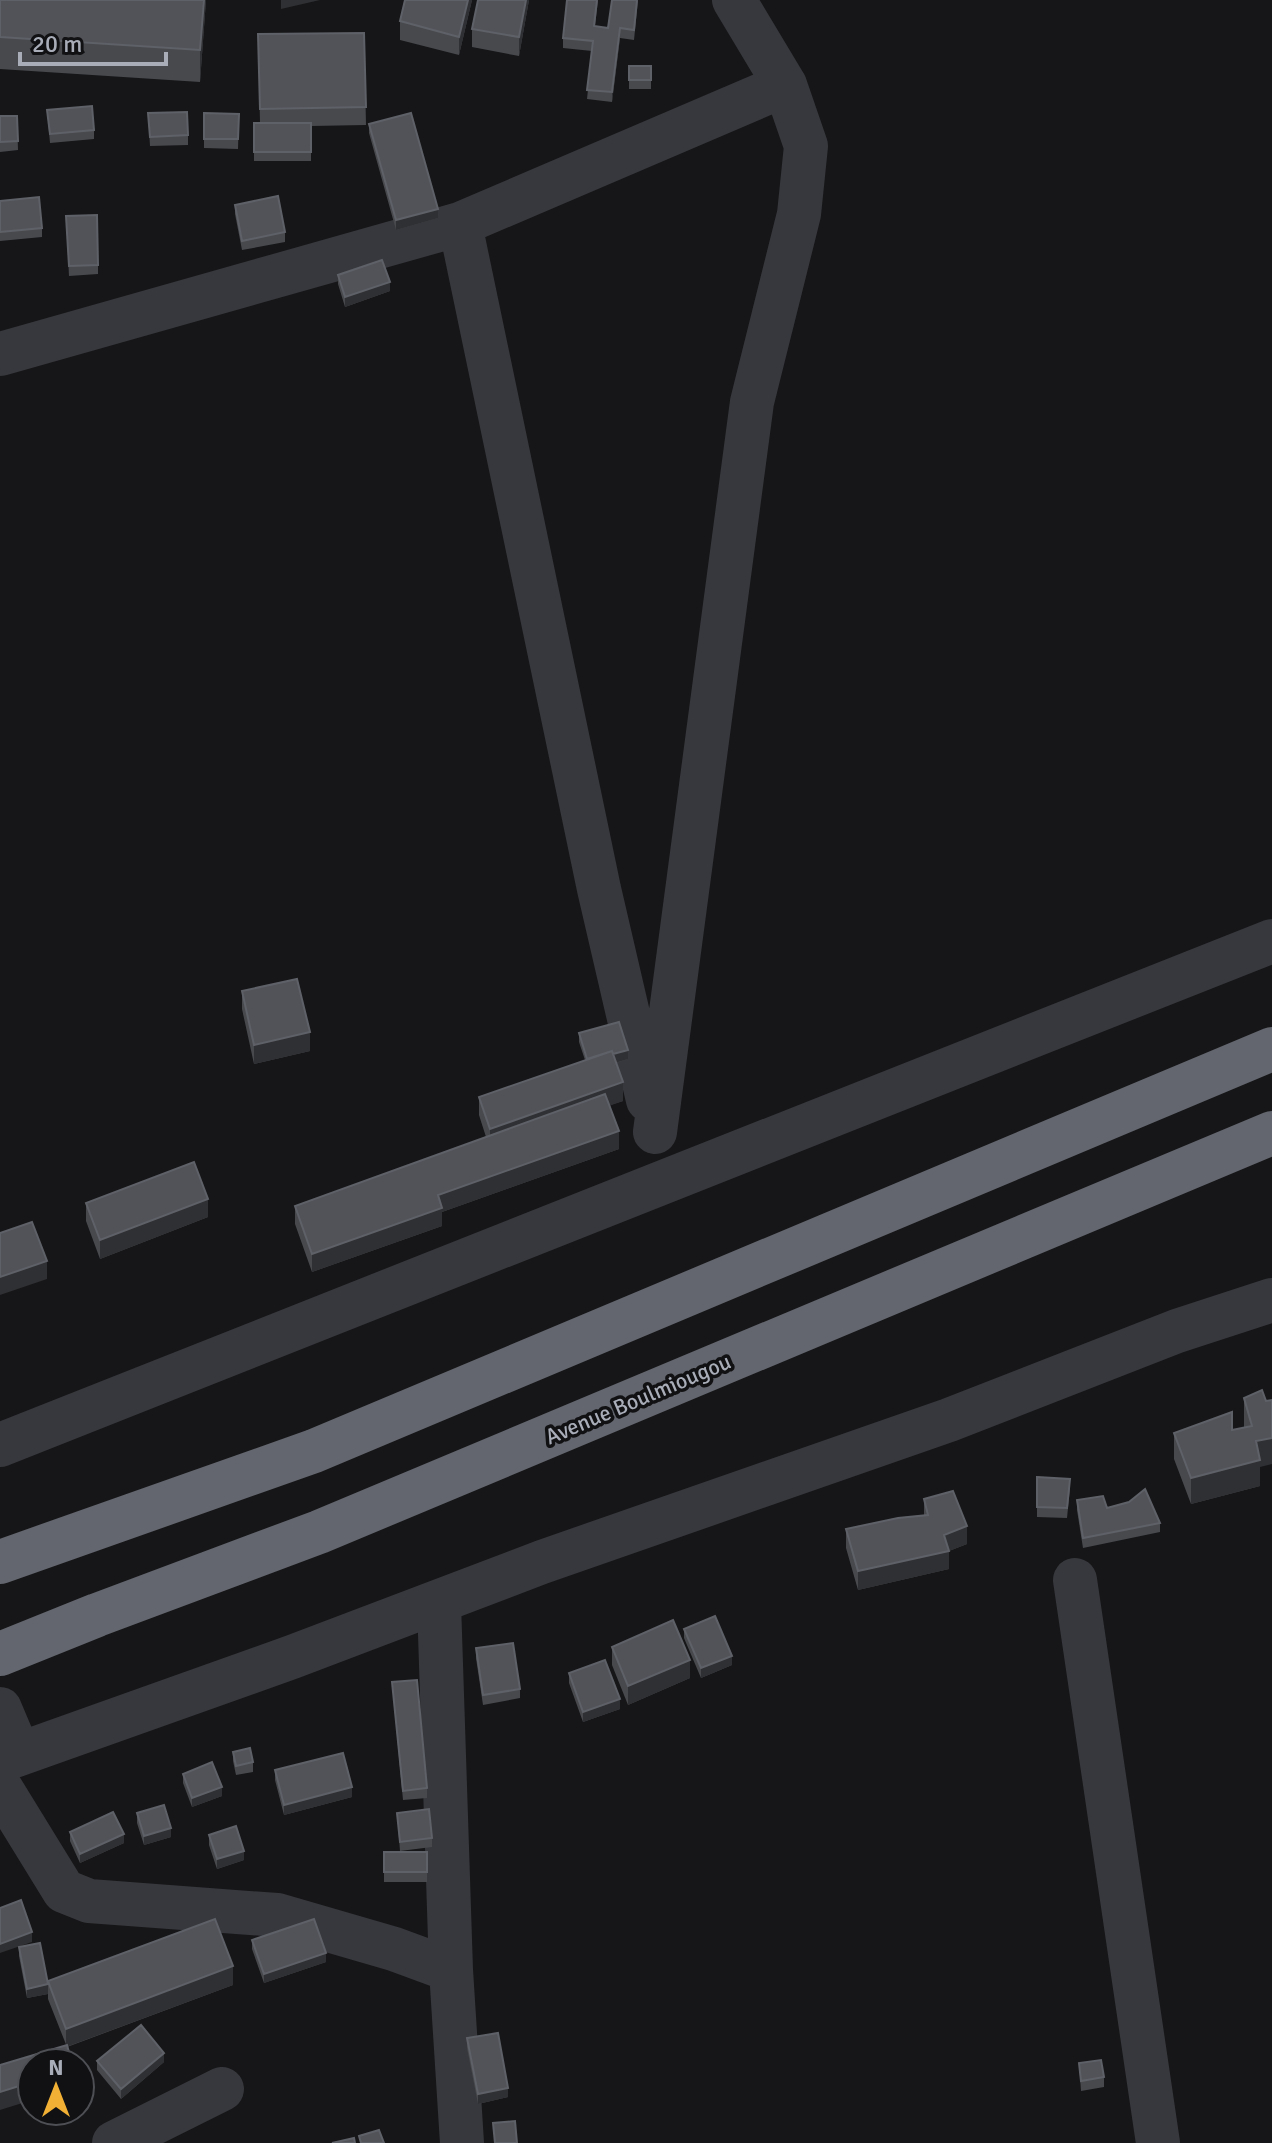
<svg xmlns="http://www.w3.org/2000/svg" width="1272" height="2143" font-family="Signika,sans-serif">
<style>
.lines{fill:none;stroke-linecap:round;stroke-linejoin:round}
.street{stroke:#37383d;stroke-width:44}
.highway{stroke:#63666e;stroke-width:44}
.wall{fill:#47494d}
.shaded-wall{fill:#2f3033}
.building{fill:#525359;stroke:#5f6168;stroke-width:2}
.labels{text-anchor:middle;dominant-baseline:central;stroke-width:7;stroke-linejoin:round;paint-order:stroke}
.street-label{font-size:22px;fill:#a8adb8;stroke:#111113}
</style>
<rect width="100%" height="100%" fill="#161618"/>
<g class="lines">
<path class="street" d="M460,224l139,665 49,211
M0,354l460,-130 325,-139
M655,1132l97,-730 47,-188 7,-68 -21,-61 -51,-85
M0,1445l1272,-504
M1075,1580l83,563
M439,1603l12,367 11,173
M0,1709l19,45
M0,1761l292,-104 250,-95 407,-142 228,-89 95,-31
M0,1787l64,104 25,10 188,14 117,34 57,21
M114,2143l108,-54"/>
<path class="highway" d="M0,1562l314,-111 958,-402
M0,1654l97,-39 222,-83 953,-399"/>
</g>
<path class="wall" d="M0,0h206l-6,82 -200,-13z
M472,0l-13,55 -59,-15v-19z
M529,0l-10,56 -47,-9v-18z
M598,0l-3,26 13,2 30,-28 -4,40 -14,-2 -8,64 -25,-3 5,-48 -29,-3v-10z
M364,33l2,92 -55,1v35h-57v-38h6l-2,-89z
M629,66h22v23h-22z
M47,110l47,20v9l-44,4z
M148,113l40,22v10l-38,1z
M204,113l35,1 -1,35 -34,-1z
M0,116h17l1,34 -18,2z
M369,124l69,94 -42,12 -27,-97z
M0,201l42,27v9l-42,4z
M235,205l50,27v10l-43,8 -7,-36z
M66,216l32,49v9l-29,2z
M338,275l52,16 -45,16 -7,-23z
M242,991l68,60 -56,13 -12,-55z
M579,1033l49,26 -12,4 7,38 -13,4 9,44 -177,63v14l-130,46 -17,-48v-18l191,-69 -7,-22v-18l106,-37 -6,-18z
M86,1203l122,14 -108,42 -14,-38z
M1244,1398l22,3 -6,66v19l-69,18 -17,-45v-26l58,-3 12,-2z
M1037,1477l33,11 -3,30 -30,-1z
M924,1499l43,45 -18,7v18l-91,21 -12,-42v-19l78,-14z
M1077,1500l83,23v9l-77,16 -6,-38z
M684,1629l48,36 -31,13 -17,-40z
M612,1647l78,31 -62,27 -16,-40z
M476,1648l44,41v9l-37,7 -7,-47z
M569,1673l51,36 -37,13 -14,-39z
M392,1682l35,106v10l-24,2z
M233,1752l20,10v10l-17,3 -3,-14z
M275,1770l77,27 -68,18 -9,-35z
M183,1774l39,22 -30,11 -9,-24z
M137,1813l34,24 -27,8 -7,-22z
M397,1813l35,25v9l-32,4z
M70,1832l54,11 -44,20 -10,-22z
M209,1835l35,25 -27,9 -8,-24z
M384,1852h43v30h-43z
M252,1940l74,22 -62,21 -12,-34z
M19,1947l29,34 185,4 -166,62 -19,-48v-5l-21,4 -8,-42z
M467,2038l41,59 -30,7 -11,-56z
M97,2061l67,1 -43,37 -24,-29z
M1079,2063l25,14v10l-23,4z"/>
<path class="shaded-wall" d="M204,0h2l-6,82v-32z
M281,0h39l-39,9z
M468,0h4l-13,55v-18z
M526,0h3l-10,56v-19z
M620,28v10l-8,64v-10z
M438,209v9l-42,12v-10z
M390,282v9l-45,16v-10z
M310,1032v19l-56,13v-19z
M628,1050v9l-40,12v-10z
M623,1082v19l-133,47v-19z
M619,1131v18l-177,63v14l-130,46v-18l126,-59z
M208,1199v18l-108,42v-19z
M47,1261v18l-47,16v-18z
M1272,1438v26l-12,3v19l-69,18v-26l65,-37z
M967,1526v18l-18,7v18l-91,21v-19z
M732,1656v9l-31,13v-10z
M690,1660v18l-62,27v-19z
M620,1699v10l-37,13v-10z
M222,1787v9l-30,11v-9z
M352,1787v10l-68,18v-10z
M171,1828v9l-27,8v-9z
M124,1834v9l-44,20v-9z
M244,1851v9l-27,9v-10z
M32,1932v10l-32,11v-9z
M326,1953v9l-62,21v-9z
M233,1966v19l-167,62v-18z
M48,1984v10l-21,4v-9z
M164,2053v9l-43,37v-10z
M32,2082v18l-32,10v-18z
M508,2088v9l-30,7v-10z"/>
<path class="building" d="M0,0h204l-4,50 -200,-13z
M405,0h63l-9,37 -59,-16z
M478,0h48l-7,37 -47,-8z
M567,0h30l-3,26 14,2 4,-28h25l-3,30 -14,-2 -8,64 -25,-2 6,-49 -30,-3z
M364,33l2,74 -106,2 -2,-75z
M629,66h22v14h-22z
M92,106l2,24 -44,4 -3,-24z
M187,112l1,23 -38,2 -2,-24z
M204,113l35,1 -1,25h-34z
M411,113l27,96 -42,11 -27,-96z
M0,116h17l1,25 -18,1z
M254,123h57v29h-57z
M278,196l7,36 -43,9 -7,-36z
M39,197l3,31 -42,4v-31z
M97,215l1,50 -29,1 -3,-50z
M382,260l8,22 -45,15 -7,-22z
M297,979l13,53 -56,13 -12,-54z
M619,1022l9,28 -15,4 -1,-3 -25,8 -8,-26z
M612,1051l11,31 -133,47 -11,-32z
M605,1094l14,37 -181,64 4,13 -130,46 -17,-48z
M194,1162l14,37 -108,41 -14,-37z
M32,1222l15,39 -47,16v-44z
M1262,1390l4,11 6,-1v38l-16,3 4,19 -69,18 -17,-45 58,-21v18l20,-4 -8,-28z
M1037,1477l33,2 -3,29 -30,-1z
M1145,1489l15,34 -77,15 -6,-38 26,-4 4,12 22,-6z
M953,1491l14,35 -23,9 5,16 -91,20 -12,-42 52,-11 30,-3 -4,-16z
M715,1616l17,40 -31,12 -17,-39z
M673,1620l17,40 -62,26 -16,-39z
M513,1643l7,46 -37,6 -7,-47z
M605,1660l15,39 -37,13 -14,-39z
M417,1680l10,108 -24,3 -11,-109z
M250,1748l3,14 -17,4 -3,-14z
M343,1753l9,34 -68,18 -9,-35z
M212,1762l10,25 -30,11 -9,-24z
M164,1805l7,23 -27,8 -7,-23z
M429,1809l3,29 -32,4 -3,-29z
M113,1812l11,22 -44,20 -10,-22z
M236,1826l8,25 -27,8 -8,-24z
M384,1852h43v20h-43z
M21,1900l11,32 -32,12v-36z
M215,1919l18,47 -167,63 -18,-48z
M314,1919l12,34 -62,21 -12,-34z
M40,1943l8,41 -21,5 -8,-42z
M141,2025l23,28 -43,36 -24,-28z
M498,2033l10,55 -30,6 -11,-56z
M67,2045l5,18h-40v19l-32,10v-27z
M1101,2060l3,17 -23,4 -2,-18z
M515,2121l2,22h-22l-2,-20z
M379,2130l5,13h-23l-2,-7z
M354,2138l1,5h-23z"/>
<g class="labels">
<g class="street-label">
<text transform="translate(638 1399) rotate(-23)">Avenue Boulmiougou</text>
</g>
</g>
<g transform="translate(56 2087)"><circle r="38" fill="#111113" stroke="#4d4f55" stroke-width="2"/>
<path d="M0-6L14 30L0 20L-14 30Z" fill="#f2b134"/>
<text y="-12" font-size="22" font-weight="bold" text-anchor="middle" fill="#a8adb8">N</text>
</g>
<path d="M20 52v12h146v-12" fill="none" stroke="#a8adb8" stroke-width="4"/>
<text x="32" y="52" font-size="24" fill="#a8adb8" stroke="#111113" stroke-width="6" paint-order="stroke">20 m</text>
</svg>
